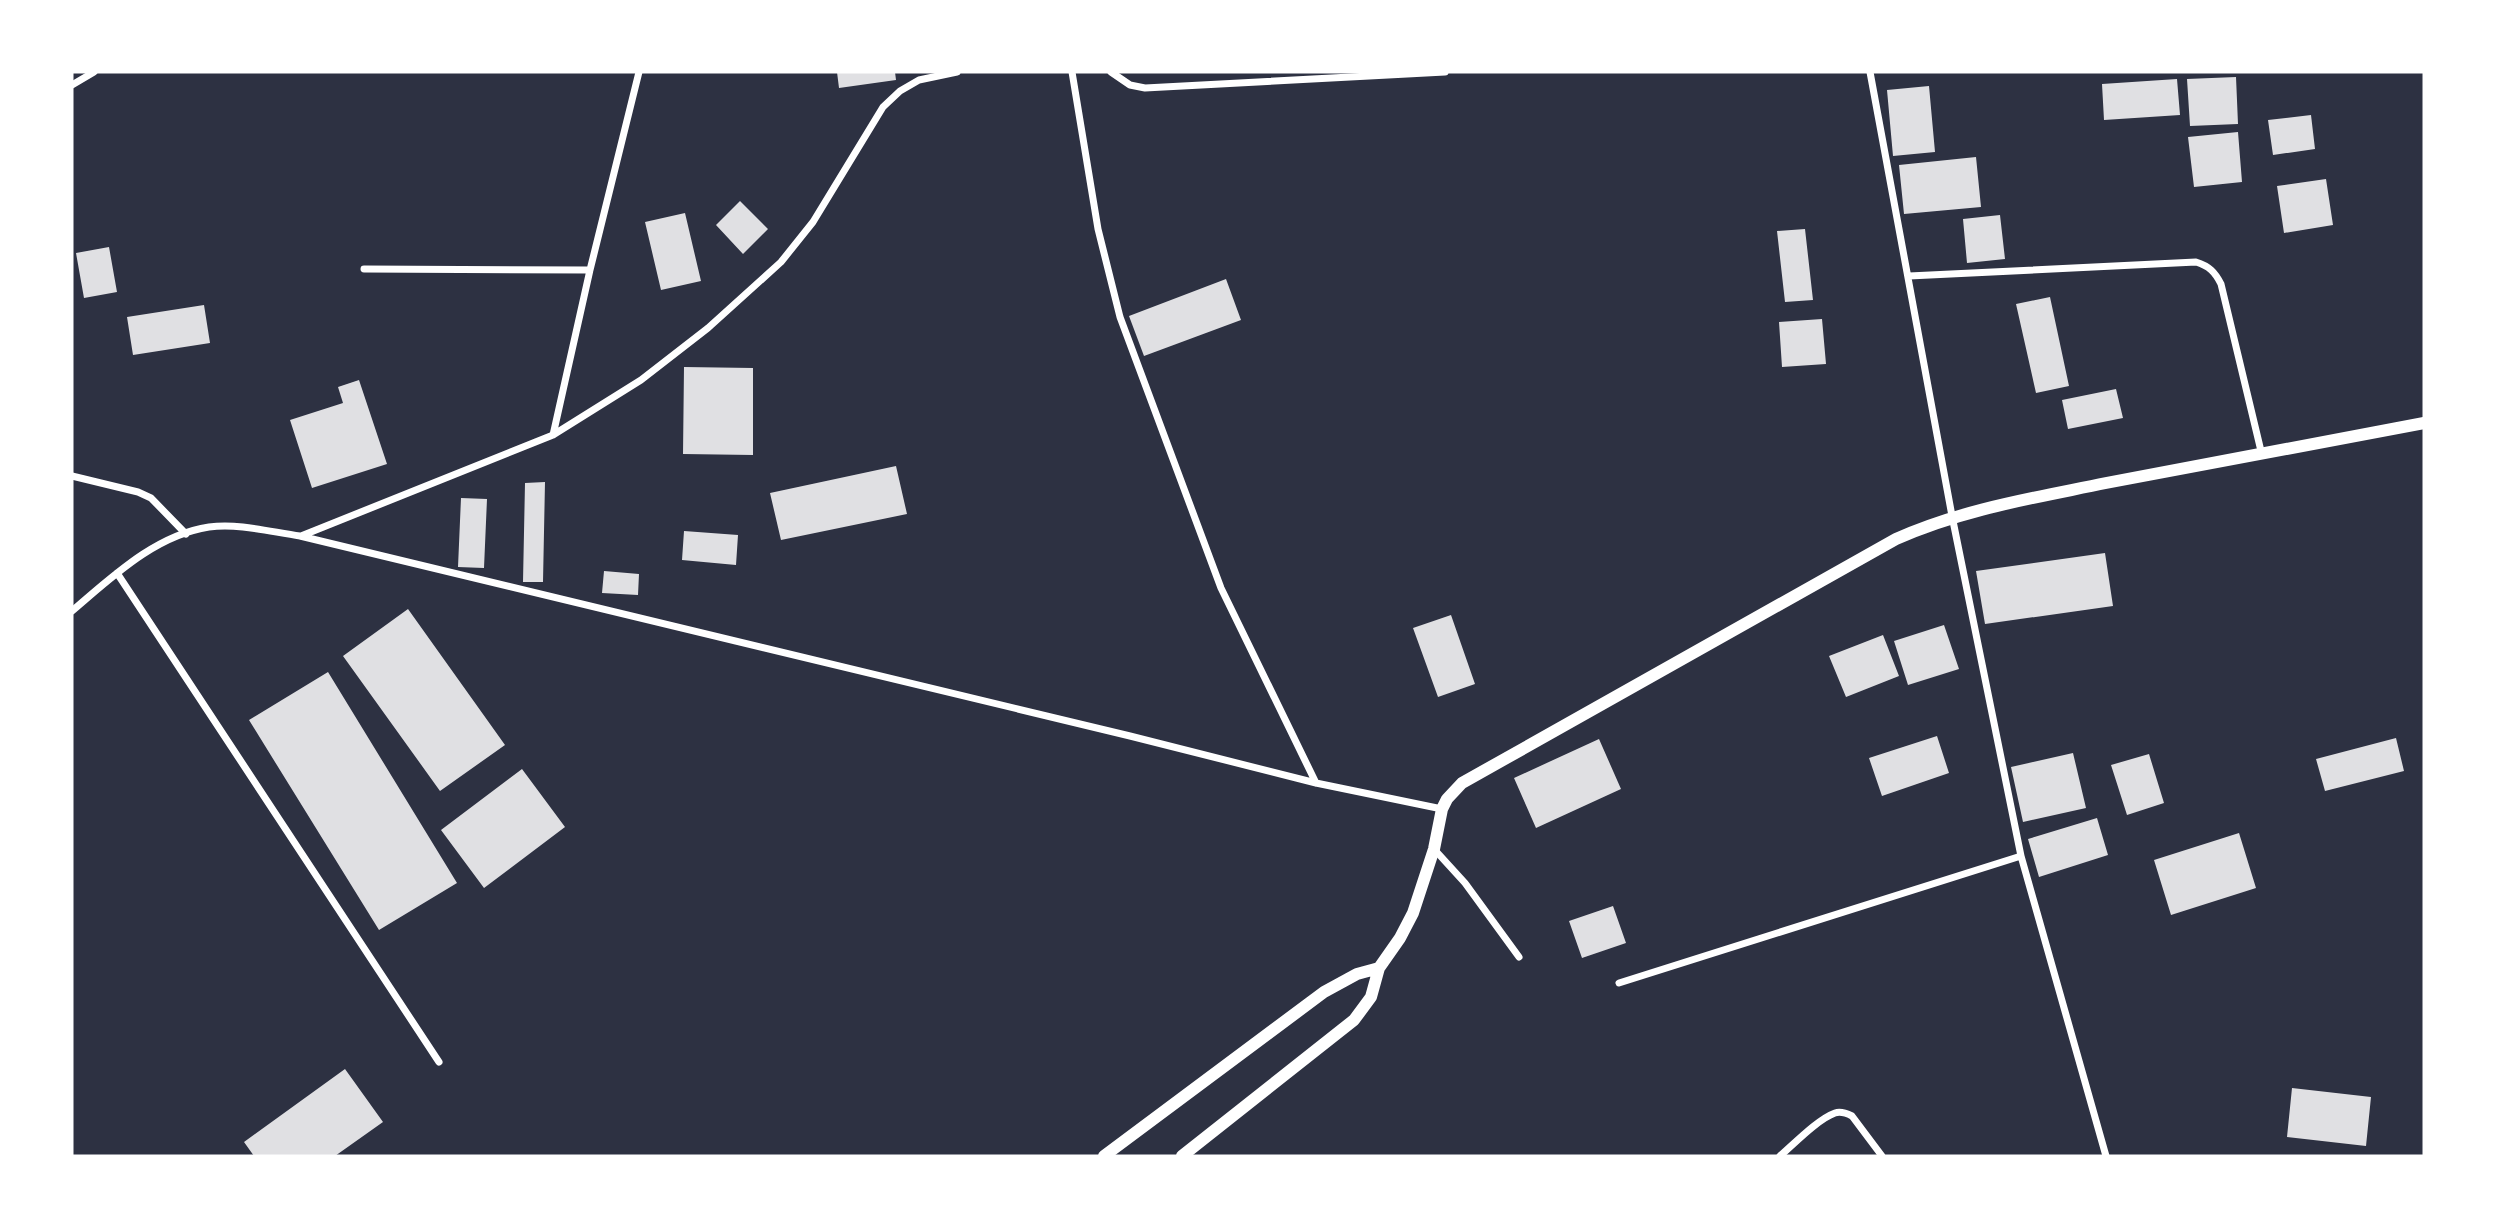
<svg xmlns="http://www.w3.org/2000/svg" width="2496" height="1228" font-family="Roboto,sans-serif">
<style>
.building{fill:#e0e0e3}
.lines{fill:none;stroke-linecap:round;stroke-linejoin:round}
.minor{stroke:#fff;stroke-width:7}
.tertiary{stroke:#fff;stroke-width:12}
</style>
<rect width="100%" height="100%" fill="#2d3142"/>
<path class="building" d="M837,72h58l1,8 -57,8z
M2236,77l2,47 -48,2 -3,-47z
M2177,79l3,36 -76,5 -2,-36z
M1929,86l6,66 -42,4 -6,-66z
M2311,115l4,34 -42,6 -5,-35z
M2238,132l4,50 -48,5 -6,-50z
M1976,157l5,50 -77,7 -5,-49z
M2326,179l7,46 -49,8 -7,-47z
M740,201l28,28 -25,25 -27,-29z
M685,213l16,68 -40,9 -16,-68z
M2000,215l5,44 -38,4 -4,-44z
M1805,229l8,71 -28,2 -8,-71z
M109,247l8,45 -33,6 -8,-45z
M1226,279l15,41 -97,36 -15,-40z
M2050,297l19,89 -33,7 -20,-89z
M204,305l6,38 -77,12 -6,-38z
M1822,319l4,45 -44,3 -3,-45z
M684,367l69,1v87l-70,-1z
M359,380l28,84 -75,24 -22,-68 53,-17 -5,-16z
M2116,389l7,29 -55,11 -6,-29z
M896,466l11,48 -126,26 -11,-47z
M545,482l-2,100h-20l2,-99z
M461,498l26,1 -3,69 -26,-1z
M684,531l54,4 -2,30 -54,-5z
M2105,553l8,53 -128,18 -9,-53z
M604,571l35,3 -1,21 -36,-2z
M408,609l97,136 -65,46 -97,-135z
M1451,615l24,69 -37,13 -25,-69z
M1944,625l15,44 -51,16 -14,-44z
M1883,635l16,41 -53,21 -17,-41z
M328,672l129,211 -78,47 -130,-210z
M1937,736l12,37 -67,23 -13,-38z
M2396,738l8,33 -79,20 -9,-32z
M1599,739l22,50 -85,39 -22,-50z
M2073,753l13,55 -63,14 -12,-55z
M2149,754l15,49 -37,12 -16,-50z
M522,769l43,58 -81,61 -43,-58z
M2097,818l11,37 -69,22 -11,-38z
M2239,833l17,55 -85,27 -17,-55z
M1613,906l13,37 -44,15 -13,-37z
M345,1069l38,53 -48,34h-81l-10,-14z
M2292,1088l79,9 -5,49 -79,-9z"/>
<g class="lines">
<path class="minor" d="M1072,72l26,157 22,88 101,271 95,195
M1111,72l19,13 15,3 300,-16
M1870,72l82,444 69,340 85,300
M72,85l22,-13
M364,269l226,1
M1909,276l287,-14c13,4 19,10 25,22l40,167
M553,435l37,-165 49,-198
M72,476l66,16 13,6 35,36
M301,536l252,-101 88,-55 67,-52 73,-66 32,-40 70,-115 17,-16 19,-11 38,-8
M117,573l322,489
M72,611c39,-33 83,-76 137,-84 30,-4 62,5 91,9l830,200 186,47 126,26
M1434,849l31,34 54,74
M1619,983l402,-127
M1780,1156c14,-12 38,-37 55,-43 6,-2 11,0 17,3l30,40"/>
<path class="tertiary" d="M1104,1156l220,-164 33,-18 22,-6
M1182,1156l172,-136 17,-23 8,-29 21,-30 13,-25 21,-64 8,-40 5,-10 15,-16 434,-244c67,-30 138,-41 210,-56 106,-21 212,-41 318,-60"/>
</g>
<rect width="2496" height="1228" fill="none" stroke="#ffffff" stroke-width="147"/>
</svg>
